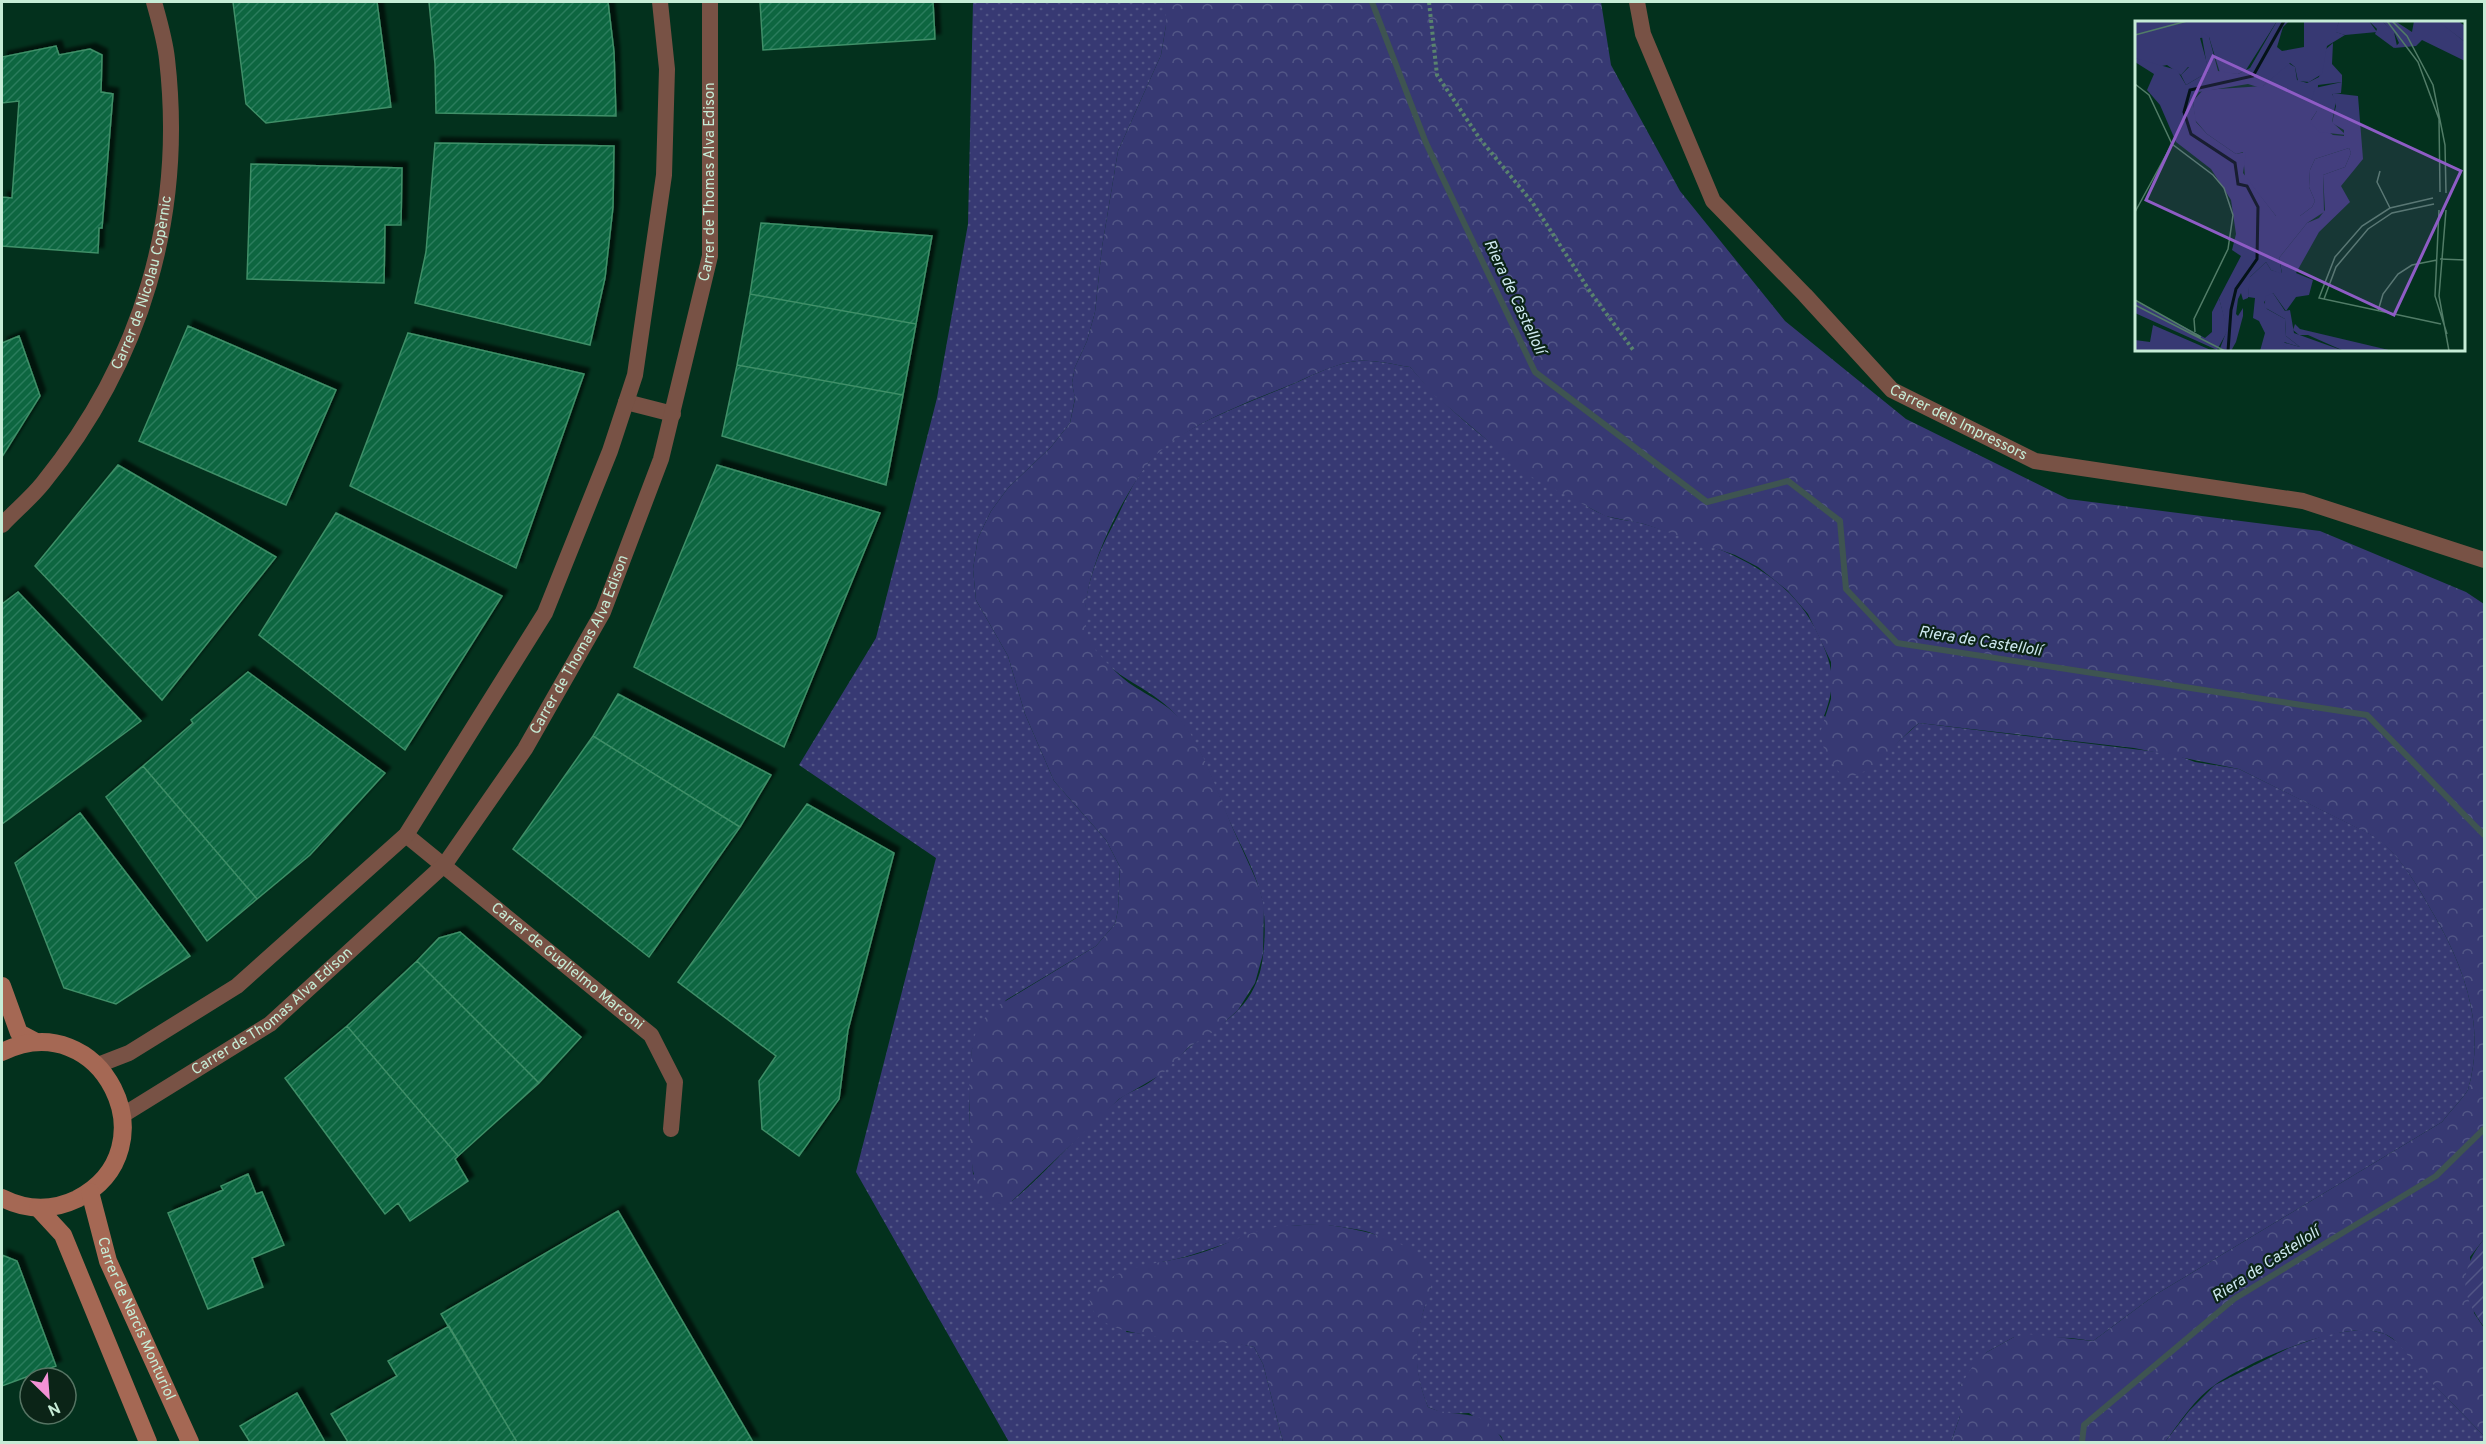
<svg xmlns="http://www.w3.org/2000/svg" width="2486" height="1444" font-family="Overpass,sans-serif">
<style>
.grass{fill:url(#grass-dots)}
.forest{fill:url(#forest-crowns)}
.garden{fill:url(#garden-furrows)}
.lines{fill:none;stroke-linecap:round;stroke-linejoin:round}
.stream{stroke:#3e5451;stroke-width:6}
.building{fill:url(#building-hatch);stroke:#3f8f67;stroke-width:1.5;filter:url(#shadow)}
.path{stroke:#59836e;stroke-width:4;stroke-dasharray:3 3;stroke-linecap:butt}
.street{stroke:#785245;stroke-width:16}
.secondary{stroke:#a56854;stroke-width:18}
.labels{text-anchor:middle;dominant-baseline:central;stroke-width:4.5;stroke-linejoin:round;paint-order:stroke}
.street-label{font-size:15px;fill:#c6ecd6;stroke:#0b2417}
.water-label{font-size:16px;font-style:italic;fill:#cee9f1;stroke:#0b2417}
.inset-river{fill:none;stroke:#041318;stroke-width:3}
.inset-road{fill:none;stroke:#517c67;stroke-width:1.5}
.view{fill:#8e5cc5;fill-opacity:0.15;stroke:#8e5cc5;stroke-width:3}
.inset-edge{fill:none;stroke:#c6ecd6;stroke-width:3}
</style>
<defs>
<pattern id="grass-dots" width="8" height="8" patternUnits="userSpaceOnUse" patternTransform="scale(1.5)"><rect width="8" height="8" fill="#373973"/><path d="M2 2h.1M6 6h.1" fill="none" stroke="#525686" stroke-width="1.8" stroke-linecap="round"/></pattern>
<pattern id="forest-crowns" width="20" height="18" patternUnits="userSpaceOnUse" patternTransform="scale(1.5)"><rect width="20" height="18" fill="#373973"/><path d="M2 6a3 3 0 1 1 6 0M12 15a3 3 0 1 1 6 0" fill="none" stroke="#525686"/></pattern>
<pattern id="garden-furrows" width="10" height="10" patternUnits="userSpaceOnUse" patternTransform="scale(1.5)"><rect width="10" height="10" fill="#373973"/><path d="M-1 1l2-2M0 10L10 0M9 11l2-2" fill="none" stroke="#525686"/></pattern>
<pattern id="building-hatch" width="6" height="6" patternUnits="userSpaceOnUse" patternTransform="scale(1.5)"><rect width="6" height="6" fill="#096641"/><path d="M-1 1l2-2M0 6l6-6M5 7l2-2" fill="none" stroke="#2b7c5c"/></pattern>
<filter id="shadow"><feDropShadow dx="5.5" dy="-5.5" stdDeviation="1.5" flood-color="#0009"/></filter>
</defs>
<rect width="100%" height="100%" fill="#03311d"/>
<path class="grass" d="M973,2h193v23l-5,30 -43,96 -16,96 -7,65 -8,29 -12,26 -3,16 3,15 -5,25 -19,24 -43,41 -17,23 -13,27 -5,31 3,31 32,56 17,58 29,67 52,59 14,27 -2,43 -3,14 -19,22 -90,54 -34,49 -3,61 4,64 39,27c38,-31 68,-70 106,-101 9,-8 22,-11 32,-18 13,-9 24,-22 36,-32 31,-26 61,-34 74,-78 5,-19 6,-48 3,-67 -5,-30 -22,-58 -34,-85 -17,-39 -29,-82 -60,-112 -26,-25 -74,-37 -83,-77 -6,-30 10,-74 24,-100 14,-26 25,-57 47,-78 34,-31 94,-51 136,-69 18,-8 37,-18 57,-22 19,-4 41,2 60,5 44,51 97,91 155,125 12,8 25,17 39,23 12,5 27,5 40,9 67,21 141,40 174,110 15,32 19,48 6,82l65,34 30,-27 255,31 21,8 44,7 135,67c27,19 44,51 60,79 31,53 52,113 34,175 -7,11 -18,21 -26,32l-287,173 -62,46 -22,-3 -57,-1 -27,15 -27,34v30l-9,26h-447l-3,-6 -32,-23 -24,1 -17,-7c-18,-44 -13,-75 3,-120 -15,-14 -36,-41 -53,-51 -11,-6 -24,-7 -36,-9 -74,-11 -113,22 -180,35l-36,70 110,11 18,4 9,17 20,78h-274l-153,-270 80,-314 -137,-93 77,-127 61,-240 31,-174z
M2366,1329l19,5 14,9 22,28 63,65v6h-319l24,-31 26,-26 74,-37 39,-14z"/>
<path class="forest" d="M1166,2h435l10,63 69,126 105,130 121,98 162,80 252,32 146,61 18,12v635l-14,18 4,56 10,15v108c-21,-22 -42,-43 -64,-65 -11,-12 -18,-28 -33,-36 -39,-20 -137,27 -171,49 -21,14 -37,39 -51,58h-214l9,-26v-30l15,-23 12,-11 27,-15 14,-3 65,7 62,-46 287,-173c8,-11 19,-21 26,-32 18,-62 -3,-122 -34,-175 -16,-28 -33,-60 -61,-79l-134,-67 -105,-21 -215,-25c-29,23 -38,47 -75,56l-19,-26 -5,-20 11,-34v-37l-23,-48 -20,-23 -30,-24 -23,-12 -91,-31 -39,-8 -77,-41 -95,-81 -23,-27c-19,-3 -40,-9 -60,-5 -20,4 -41,15 -60,23 -45,18 -108,41 -141,77 -29,38 -91,151 -50,192 9,10 19,21 30,29 20,14 43,22 57,44 18,26 29,58 41,87 10,26 23,50 33,76l4,17 -1,47 -8,29 -17,27 -22,20 -27,17 -27,27 -43,25 -107,102 -13,4 -14,-4c-4,-9 -9,-17 -11,-26 -6,-24 -7,-118 1,-140 4,-11 11,-19 19,-27l102,-62 19,-22 3,-14 2,-43 -14,-27 -52,-59 -29,-67 -17,-58 -32,-56 -3,-31 5,-31 13,-27 17,-23 43,-41 19,-24 5,-24 -3,-16 3,-16 12,-26 8,-29 7,-65 16,-96 43,-96 5,-30z
M1322,1224c34,5 113,16 109,63 -1,8 -6,17 -8,26 -9,35 -8,61 5,94 32,14 53,-4 76,35h-221l-20,-78 -9,-17c-38,-9 -136,-4 -159,-33 -3,-5 -5,-13 -7,-18 31,-34 68,-30 109,-42 27,-8 51,-23 79,-27 15,-2 30,-2 46,-3z"/>
<path class="garden" d="M2484,1239v88c-24,-33 -26,-55 0,-88z"/>
<g class="lines">
<path class="stream" d="M1372,2l54,141 109,229 172,130 81,-21 52,40 6,68 51,54 470,72 117,120
M2082,1442l2,-17 150,-126 202,-123 48,-47"/>
</g>
<path class="building" d="M233,2h144l14,105 -125,16 -20,-19z
M429,2h179l6,50 2,64 -180,-3 -1,-49z
M760,2h173l2,37 -172,11z
M56,46l3,9 31,-6 12,6 -1,37 12,2 -11,134h-3l-1,25 -96,-7v-49l10,1 7,-97 -17,2v-46z
M435,143l179,3 -1,61 -8,71 -15,67 -175,-42 11,-51z
M251,164l151,4 -1,57h-16l-1,58 -137,-4z
M761,223l171,13 -16,88 -166,-30z
M750,294l166,30 -13,71 -166,-30z
M188,326l148,64 -50,115 -147,-64z
M408,333l176,41 -68,194 -166,-82z
M19,336l21,60 -38,61v-114z
M737,365l166,30 -17,90 -164,-49z
M118,465l158,92 -114,143 -127,-134z
M717,465l163,48 -96,234 -150,-80z
M336,513l166,83 -97,154 -146,-115z
M18,592l123,129 -139,103v-220z
M248,672l137,101 -75,82 -53,44 -114,-133 50,-43 -2,-3z
M618,694l153,81 -31,52 -147,-91z
M593,736l147,91 -91,130 -136,-108z
M143,766l114,133 -50,42 -101,-144z
M807,804l87,49 -46,177 -9,69 -40,57 -37,-27 -3,-48 17,-25 -98,-74z
M80,813l110,143 -74,48 -52,-16 -49,-125z
M460,932l121,105 -42,46 -122,-122 22,-23z
M417,961l122,122 -81,73 -111,-130z
M347,1026l111,130 -3,3 13,22 -58,40 -12,-18 -13,11 -100,-136z
M248,1174l8,20 6,-2 22,53 -32,13 11,29 -55,22 -40,-96 55,-23 -2,-4z
M618,1211l135,231h-236l-76,-128z
M2,1255l15,6 39,105 -54,20z
M449,1326l68,116h-169l-17,-28 66,-38 -9,-15z
M297,1393l28,49h-75l-10,-16z"/>
<g class="lines">
<path class="path" d="M1429,2l8,73 43,64 52,63 59,91 43,58"/>
<g class="street">
<path id="s1" d="M1637,2l6,32 70,167 92,94 87,95 143,71 268,40 181,59"/>
<path d="M626,402l47,12"/>
<path id="s2" d="M2,525c13,-14 29,-27 41,-42 99,-122 142,-267 124,-424 -2,-19 -8,-39 -13,-57"/>
<path id="s3" d="M406,835l245,200 24,47 -4,47"/>
<path d="M98,1065l31,-12 108,-67 169,-151 139,-222 65,-162 25,-76 29,-200 3,-106 -7,-67"/>
<path id="s4" d="M123,1115l147,-91 175,-160 80,-115 78,-137 58,-153 49,-203v-254"/>
</g>
<g class="secondary">
<path d="M2,986l17,47 17,9"/>
<path d="M2,1052c99,-49 172,97 75,147 -25,12 -51,11 -75,-1"/>
<path id="s5" d="M90,1192l18,69 82,181"/>
<path d="M38,1208l25,27 85,207"/>
</g>
</g>
<g class="labels">
<g class="street-label">
<text stroke="none"><textPath href="#s4" startOffset="1154">Carrer de Thomas Alva Edison</textPath></text>
<text stroke="none"><textPath href="#s2" startOffset="285">Carrer de Nicolau Copèrnic</textPath></text>
<text stroke="none"><textPath href="#s1" startOffset="548">Carrer dels Impressors</textPath></text>
<text stroke="none"><textPath href="#s4" startOffset="668">Carrer de Thomas Alva Edison</textPath></text>
<text stroke="none"><textPath href="#s3" startOffset="208">Carrer de Guglielmo Marconi</textPath></text>
<text stroke="none"><textPath href="#s4" startOffset="182">Carrer de Thomas Alva Edison</textPath></text>
<text stroke="none"><textPath href="#s5" startOffset="135">Carrer de Narcís Monturiol</textPath></text>
</g>
<g class="water-label">
<text transform="translate(1514 297) rotate(65)">Riera de Castellolí</text>
<text transform="translate(1980 642) rotate(9)">Riera de Castellolí</text>
<text transform="translate(2266 1265) rotate(-33)">Riera de Castellolí</text>
</g>
</g>
<g transform="translate(2135 21)">
<rect width="330" height="330" fill="#03311d"/>
<path d="M0,0h142l-31,49 -8,4 -18,-1 -11,-36 -9,1 8,29h-20l-7,8 -14,-10 -10,2 -22,-9zM204,0h30l8,11 -32,3 -10,-3zM247,0h13l17,11 2,-11h25l26,21v19l-43,-21 -6,6 -22,2 5,-5 -4,-9zM198,22l-1,21 10,11v7l-24,3 -1,26 -6,9 22,15 11,1v-6l-12,-7 4,-17 -4,-13 26,3 5,63 -22,27 9,16 -31,30 -23,41 17,7 -4,15 -13,2 -10,14 -13,-18 -9,9 3,7 18,10 1,17 14,11 -16,-5 7,9h-31l5,-18 -6,-12 -6,-3 2,-20 -7,-1 1,-19 17,-16 5,8 11,3 -3,-15 28,-35 12,-5 6,-8 -2,-35 22,-8 6,-14 -2,-5 -34,11 -5,11 -1,17 6,14 -3,6 -12,9h-24l-31,-39 -2,-25 -7,2 -29,-20 -12,-14 -2,-19 10,-11 60,-4 25,-23 7,4 2,13 10,3 12,-6 7,-28zM84,277l9,32 -11,20 -82,-37v-12l70,37 7,-6v-20zM160,303l5,5 93,22h-49l-36,-16h-9l-6,-5zM18,304l60,26h-78v-11l15,2z" fill="#373973"/>
<path d="M142,0h12l-6,6 -6,20 5,4 22,-4v-26h35l-3,11 9,3 -18,11 -5,28 -13,8 -11,-1 -3,-14 -5,-4 -29,25 -13,-4 -49,8 -6,9 3,21 11,12 29,20 10,-2 -3,21 33,43h24l12,-9 3,-6 -6,-14 1,-17 5,-11 34,-11 2,5 -6,14 -22,8 1,37 -17,11 -28,35 3,16 -11,-4 -5,-8 -16,15 -2,21 -5,2 -2,-7 -3,6 -2,15 2,2 5,-8v8l-7,26 -5,9h-12l8,-21 -8,-32 22,-42 -9,-6 4,-16 -5,-34 -20,-31 -35,-27 -16,-37 -13,-15 7,-16 -19,-12v-4l42,12 9,15 22,-13 -7,-41 8,6 9,34 20,3 12,-6zM234,0h13l12,11 3,14 -3,2 -19,-14 2,-5zM323,0l7,5v16l-26,-20zM207,61l-1,11 -9,1 4,7 -4,21 14,13 -27,-3 -9,-10 7,-11 -6,-9 4,-14zM138,272l12,18 5,-1 4,23 50,18h-53l-7,-5 -2,-4 18,5 -14,-11 -1,-17 -21,-12 2,-11z" fill="#373973"/>
<path d="M54,46h19v5l-22,13 -5,-10z" fill="#373973"/>
<path class="inset-river" d="M93,330l3,-41 5,-21 21,-30 1,-52 -11,-21 -9,-2 -3,-21 -44,-29 -7,-22 6,-22 63,-14 31,-55"/>
<path class="inset-road" d="M252,0l31,41 21,57 1,73M257,0l15,15 26,49 12,60 1,48M0,14l52,-14M0,63l14,11 23,49 41,31 11,13 9,27 -5,34 -34,70 1,13M245,150l-3,11 13,26M298,177l-43,10 -28,18 -27,31 -16,41 122,26M304,189l-4,86 12,38M311,189l-7,86 10,55M0,191l37,-68M305,238l25,1M189,278l12,-32 32,-38 24,-16 42,-9M0,279l66,37M0,284l90,46M243,290l5,-17 15,-20 14,-9 25,-5"/>
<path class="view" d="M78,35l248,115 -67,144 -248,-115z"/>
<rect width="330" height="330" class="inset-edge"/>
</g>
<rect width="2486" height="1444" fill="none" stroke="#c6ecd6" stroke-width="6"/>
<g transform="translate(48 1396) rotate(155)"><circle r="28" fill="#0b2417" stroke="#567463" stroke-width="1.5"/>
<path d="M0-4.5L10 22L0 15L-10 22Z" fill="#f391d5"/>
<text y="-9" font-size="16" font-weight="bold" text-anchor="middle" fill="#c6ecd6">N</text>
</g>
</svg>
